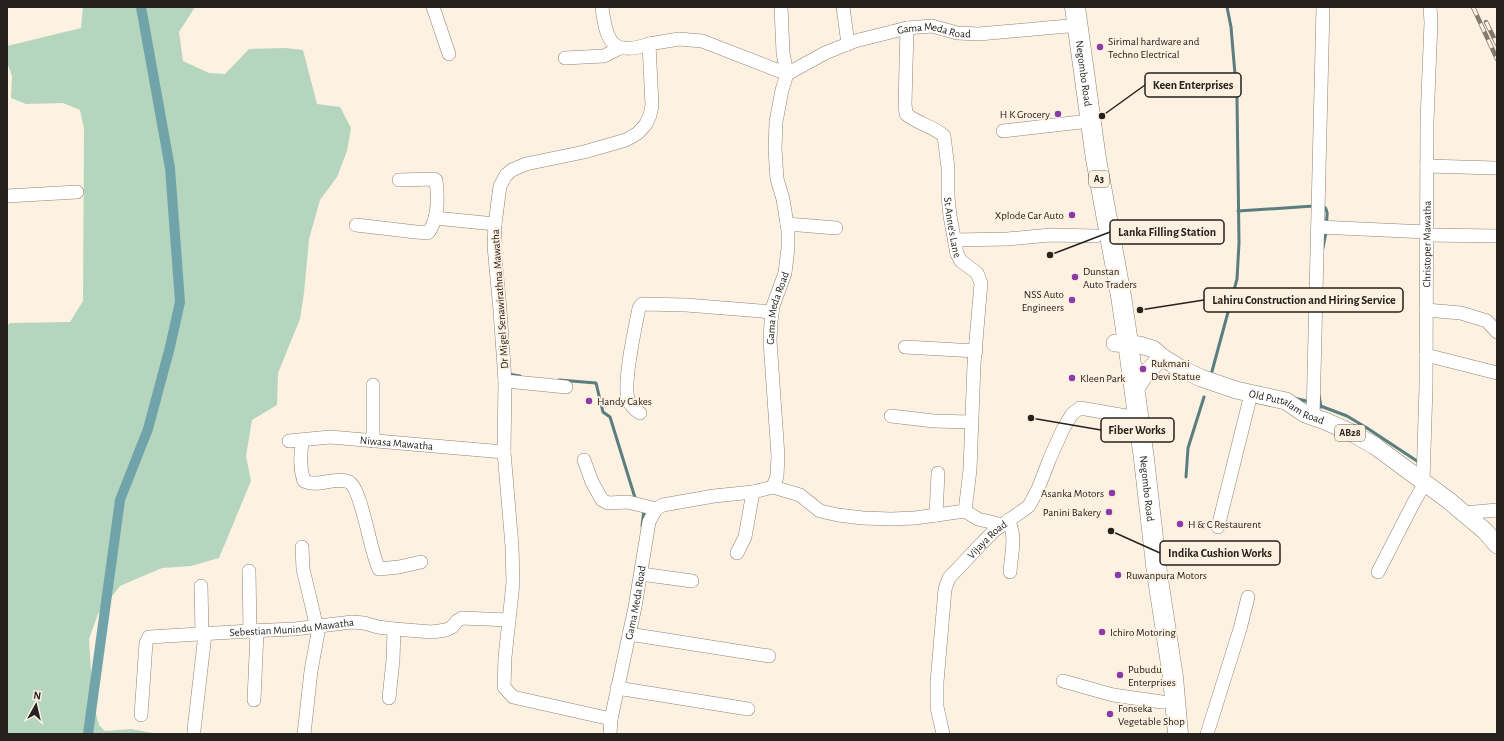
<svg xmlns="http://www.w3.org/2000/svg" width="1504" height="741" font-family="'Alegreya Sans',sans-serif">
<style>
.green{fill:#b5d5be}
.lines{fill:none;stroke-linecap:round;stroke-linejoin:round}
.stream{stroke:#5a7d7f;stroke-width:3}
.canal{stroke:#71a4aa;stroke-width:10}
.minor-casing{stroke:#8e8375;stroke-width:14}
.major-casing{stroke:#8e8375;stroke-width:18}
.highway-casing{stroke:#8e8375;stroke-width:21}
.minor{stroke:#fff;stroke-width:13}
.major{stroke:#fff;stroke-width:17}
.highway{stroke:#fff;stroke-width:20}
.rail-casing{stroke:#817970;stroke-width:4.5}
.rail{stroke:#fdf1e1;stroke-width:3;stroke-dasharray:9;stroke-linecap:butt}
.poi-dot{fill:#8d3aa9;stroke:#fdf1e1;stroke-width:1.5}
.labels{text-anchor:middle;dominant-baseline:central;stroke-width:3.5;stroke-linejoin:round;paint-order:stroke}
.shield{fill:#fdf1e1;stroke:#665f57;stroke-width:1}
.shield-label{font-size:10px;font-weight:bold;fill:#26211c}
.street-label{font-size:11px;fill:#26211c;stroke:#fdf1e1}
.poi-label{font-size:11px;fill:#26211c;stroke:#fdf1e1;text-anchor:start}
.leader{fill:none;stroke:#26211c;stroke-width:1.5}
.callout-dot{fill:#26211c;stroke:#fdf1e1;stroke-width:1.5}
.callout{fill:#fdf1e1;stroke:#26211c;stroke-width:1.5}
.callout-label{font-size:12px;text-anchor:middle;font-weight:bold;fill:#26211c}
</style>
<rect width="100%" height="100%" fill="#fdf1e1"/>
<path class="green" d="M83,7h112l-16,25 4,29 26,12 16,1 24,-25 36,-1 18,2 14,54 23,3 11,21 -4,23 -10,26 -17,23 -11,39 -5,54 -4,26 -22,54 -1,32 -25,15 -6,36 5,25 -32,77 -28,8 -29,2 -42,18 -22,28 -9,25 4,63 6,23 6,6 26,-2 27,5h-151v-408l3,-3 60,-1 13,-21 1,-172 -4,-19 -17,-7 -37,1 -15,-6 1,-22 -5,-14v-16l74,-18z"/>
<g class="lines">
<path class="stream" d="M1323,206c6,4 4,11 3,18
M1238,211l76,-5
M1323,248l3,-16
M508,374l12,2
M1211,375l26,-96 2,-36 -2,-145 -6,-71 -4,-20
M559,380l37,3 7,29 7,5 26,84
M1319,395l2,12
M1294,398l16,4
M1318,405l29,11 20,12 53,35
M1186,477l2,-29 16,-51
M642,526l2,-16"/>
<path class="canal" d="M88,734l32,-234 28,-71 22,-82 10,-45 -10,-134 -29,-161"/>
<g class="minor-casing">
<g id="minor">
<path d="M433,7l16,47"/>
<path d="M602,7c4,34 10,50 47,37"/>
<path d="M781,7l2,46 4,21"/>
<path d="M843,7l5,37"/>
<path id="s1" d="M907,28l-2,76 1,10c12,10 27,12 38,22l4,32v29l2,19 7,38 4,7 16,12 4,10 -7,81 -4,106 -5,41"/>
<path d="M565,58l39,-2 16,-8"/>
<path d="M1003,131l78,-9"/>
<path d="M1427,166l68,2"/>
<path d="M7,196l70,-4"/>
<path d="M435,218l60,6"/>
<path d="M787,224l49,4"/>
<path d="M356,225l60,7 12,1c11,-14 10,-37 8,-53l-2,-1 -35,1"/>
<path d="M1318,227l109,5"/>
<path d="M1427,235l70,1"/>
<path d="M955,240l52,-1 43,-4 46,1"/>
<path d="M1426,310l35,3 26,8 10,11"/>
<path d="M905,347l71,4"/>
<path d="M1426,355l71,18"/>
<path d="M505,381l61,6"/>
<path d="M640,413c-5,-3 -10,-8 -12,-14 -5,-17 7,-71 11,-91l3,-4 44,1 86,7"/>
<path d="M891,416l43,5 37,1"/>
<path d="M1313,416l10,-409"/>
<path d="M302,440c-1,14 -3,27 2,41 14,7 31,-5 45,1 13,7 21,70 30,87l20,-2 22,-5"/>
<path id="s2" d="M289,441l41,-4 174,15"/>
<path d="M373,441v-56"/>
<path d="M584,460l8,22 10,18 6,3 20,-1 28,7"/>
<path id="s3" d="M1423,481l3,-94 1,-266 4,-99 -1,-15"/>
<path d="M773,487l27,8 20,16 18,4 25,3 28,1 24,-1 50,-7 13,8 25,6"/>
<path d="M1464,513l33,-3"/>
<path d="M936,515l2,-42"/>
<path d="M1008,520c9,16 3,35 2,52"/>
<path d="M1218,527l33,-133"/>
<path d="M302,547l1,22 14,59"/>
<path d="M737,553l8,-16 8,-45"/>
<path d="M249,571l1,60"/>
<path d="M1378,572l36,-70 11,-19"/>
<path d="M641,574l51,7"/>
<path d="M201,586l1,48"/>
<path d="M629,634l140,22"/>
<path d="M1063,681l50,14 49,7"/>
<path d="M617,688l131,21"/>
<path d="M389,698l4,-38 1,-31"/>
<path d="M254,700l3,-68"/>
<path id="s4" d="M141,715l5,-72 3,-6 101,-6 45,-2 57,-7 12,1 14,4 16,2 38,3 14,-2 6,-3 5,-6 5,-3 47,2"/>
<path d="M611,719l-98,-22 -9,-10 1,-30 8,-74 -1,-37 -8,-94 1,-71 -5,-71 -6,-64 1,-22 5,-38 6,-11 6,-5 14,-6 58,-12 42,-12 12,-7 8,-9 4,-9 2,-10 -3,-61 30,-5 23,2 85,33"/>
<path d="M194,730l11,-96"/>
<path d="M304,734l7,-63 8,-44"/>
<path id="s5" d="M610,734l1,-15 24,-112 14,-85 7,-13 7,-4 51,-9 39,-4 20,-5 4,-11 1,-20 -8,-115 1,-19 2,-16 12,-33 3,-25v-18l-5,-31 -6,-20 -2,-30 1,-27 6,-32 5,-16 38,-21 30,-12 52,-13 25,-2 25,7 22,1 89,-8"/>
<path id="s6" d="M943,734l-6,-27v-25l8,-93 4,-11 32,-34 14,-14 34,-24 9,-17 12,-31 13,-29 9,-15 8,-6 46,8"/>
<path d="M1207,734l33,-105 8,-32"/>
</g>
</g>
<g class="major-casing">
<g id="major">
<path id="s7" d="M1115,343l25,2 13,4 9,8 16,10 23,11 35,12 50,11 19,13 20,7 27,12 23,13 73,54 37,31 12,14"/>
<path d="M1134,391l12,-18 16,-16"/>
</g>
</g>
<g class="highway-casing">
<g id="highway">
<path id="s8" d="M1075,7l21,152 25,137 8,54 15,109 13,114 16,104 5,57"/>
</g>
</g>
<use href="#minor" class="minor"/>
<use href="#major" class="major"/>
<use href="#highway" class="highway"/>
<g class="rail-casing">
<path id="rail" d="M1473,7l24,52
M1486,22l11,22"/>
</g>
<use href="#rail" class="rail"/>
</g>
<g class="poi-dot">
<circle cx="1100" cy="47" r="4"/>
<circle cx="1058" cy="114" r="4"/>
<circle cx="1072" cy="215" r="4"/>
<circle cx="1075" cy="277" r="4"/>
<circle cx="1072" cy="300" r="4"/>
<circle cx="1143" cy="369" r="4"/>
<circle cx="1072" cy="378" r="4"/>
<circle cx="589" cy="401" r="4"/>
<circle cx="1112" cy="493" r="4"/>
<circle cx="1109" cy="512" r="4"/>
<circle cx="1180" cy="524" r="4"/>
<circle cx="1118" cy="575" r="4"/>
<circle cx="1102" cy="632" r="4"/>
<circle cx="1120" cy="675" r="4"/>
<circle cx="1110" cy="714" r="4"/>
</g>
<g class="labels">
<g class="shield">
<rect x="1089" y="171" width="20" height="16" rx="3"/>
<rect x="1335" y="425" width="30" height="16" rx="3"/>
</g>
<g class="shield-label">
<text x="1099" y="179">A3</text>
<text x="1350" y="433">AB28</text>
</g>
<g class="street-label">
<text stroke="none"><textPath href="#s5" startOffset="926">Gama Meda Road</textPath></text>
<text stroke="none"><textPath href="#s8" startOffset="67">Negombo Road</textPath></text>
<text stroke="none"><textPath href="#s1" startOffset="222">St Anne's Lane</textPath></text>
<text stroke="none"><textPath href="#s3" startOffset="237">Christoper Mawatha</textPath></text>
<text transform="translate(500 299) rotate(-94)">Dr Migel Senawirathna Mawatha</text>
<text stroke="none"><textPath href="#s5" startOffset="531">Gama Meda Road</textPath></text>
<text stroke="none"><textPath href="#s7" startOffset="186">Old Puttalam Road</textPath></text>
<text stroke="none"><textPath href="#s2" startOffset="108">Niwasa Mawatha</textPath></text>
<text stroke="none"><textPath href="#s8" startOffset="487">Negombo Road</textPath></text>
<text stroke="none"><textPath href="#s6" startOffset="212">Vijaya Road</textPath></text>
<text stroke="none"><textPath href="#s5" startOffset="134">Gama Meda Road</textPath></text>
<text stroke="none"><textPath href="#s4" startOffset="222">Sebestian Munindu Mawatha</textPath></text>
</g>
<g class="poi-label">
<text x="1108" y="41">Sirimal hardware and<tspan x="1108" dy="13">Techno Electrical</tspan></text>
<text x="1050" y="114" text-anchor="end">H K Grocery</text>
<text x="1064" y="215" text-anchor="end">Xplode Car Auto</text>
<text x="1083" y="271">Dunstan<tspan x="1083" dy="13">Auto Traders</tspan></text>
<text x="1064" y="294" text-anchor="end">NSS Auto<tspan x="1064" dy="13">Engineers</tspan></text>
<text x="1151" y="363">Rukmani<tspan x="1151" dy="13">Devi Statue</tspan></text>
<text x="1080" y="378">Kleen Park</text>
<text x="597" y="401">Handy Cakes</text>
<text x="1104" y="493" text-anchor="end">Asanka Motors</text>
<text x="1101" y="512" text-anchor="end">Panini Bakery</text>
<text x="1188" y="524">H &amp; C Restaurent</text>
<text x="1126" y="575">Ruwanpura Motors</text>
<text x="1110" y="632">Ichiro Motoring</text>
<text x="1128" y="669">Pubudu<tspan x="1128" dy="13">Enterprises</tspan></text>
<text x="1118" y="708">Fonseka<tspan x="1118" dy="13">Vegetable Shop</tspan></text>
</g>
</g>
<path class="leader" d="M1102 116L1145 85M1050 255L1110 232M1140 310L1204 300M1031 418L1101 430M1111 531L1160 553"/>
<g class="callout-dot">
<circle cx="1102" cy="116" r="4"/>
<circle cx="1050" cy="255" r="4"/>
<circle cx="1140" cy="310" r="4"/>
<circle cx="1031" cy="418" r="4"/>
<circle cx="1111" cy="531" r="4"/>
</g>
<g class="callout">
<rect x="1145" y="73" width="96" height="24" rx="4"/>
<rect x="1110" y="220" width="114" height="24" rx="4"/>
<rect x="1204" y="288" width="199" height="24" rx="4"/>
<rect x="1101" y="418" width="73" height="24" rx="4"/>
<rect x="1160" y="541" width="120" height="24" rx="4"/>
</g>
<g class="callout-label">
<text x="1193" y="89">Keen Enterprises</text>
<text x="1167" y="236">Lanka Filling Station</text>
<text x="1304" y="304">Lahiru Construction and Hiring Service</text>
<text x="1137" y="434">Fiber Works</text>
<text x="1220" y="557">Indika Cushion Works</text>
</g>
<rect width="1504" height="741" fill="none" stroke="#26211c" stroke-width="16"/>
<g transform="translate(36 705) rotate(8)" stroke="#fdf1e1" stroke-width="3" paint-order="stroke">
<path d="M0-3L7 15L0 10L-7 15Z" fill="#26211c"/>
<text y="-6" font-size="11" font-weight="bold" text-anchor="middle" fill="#26211c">N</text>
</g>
</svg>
